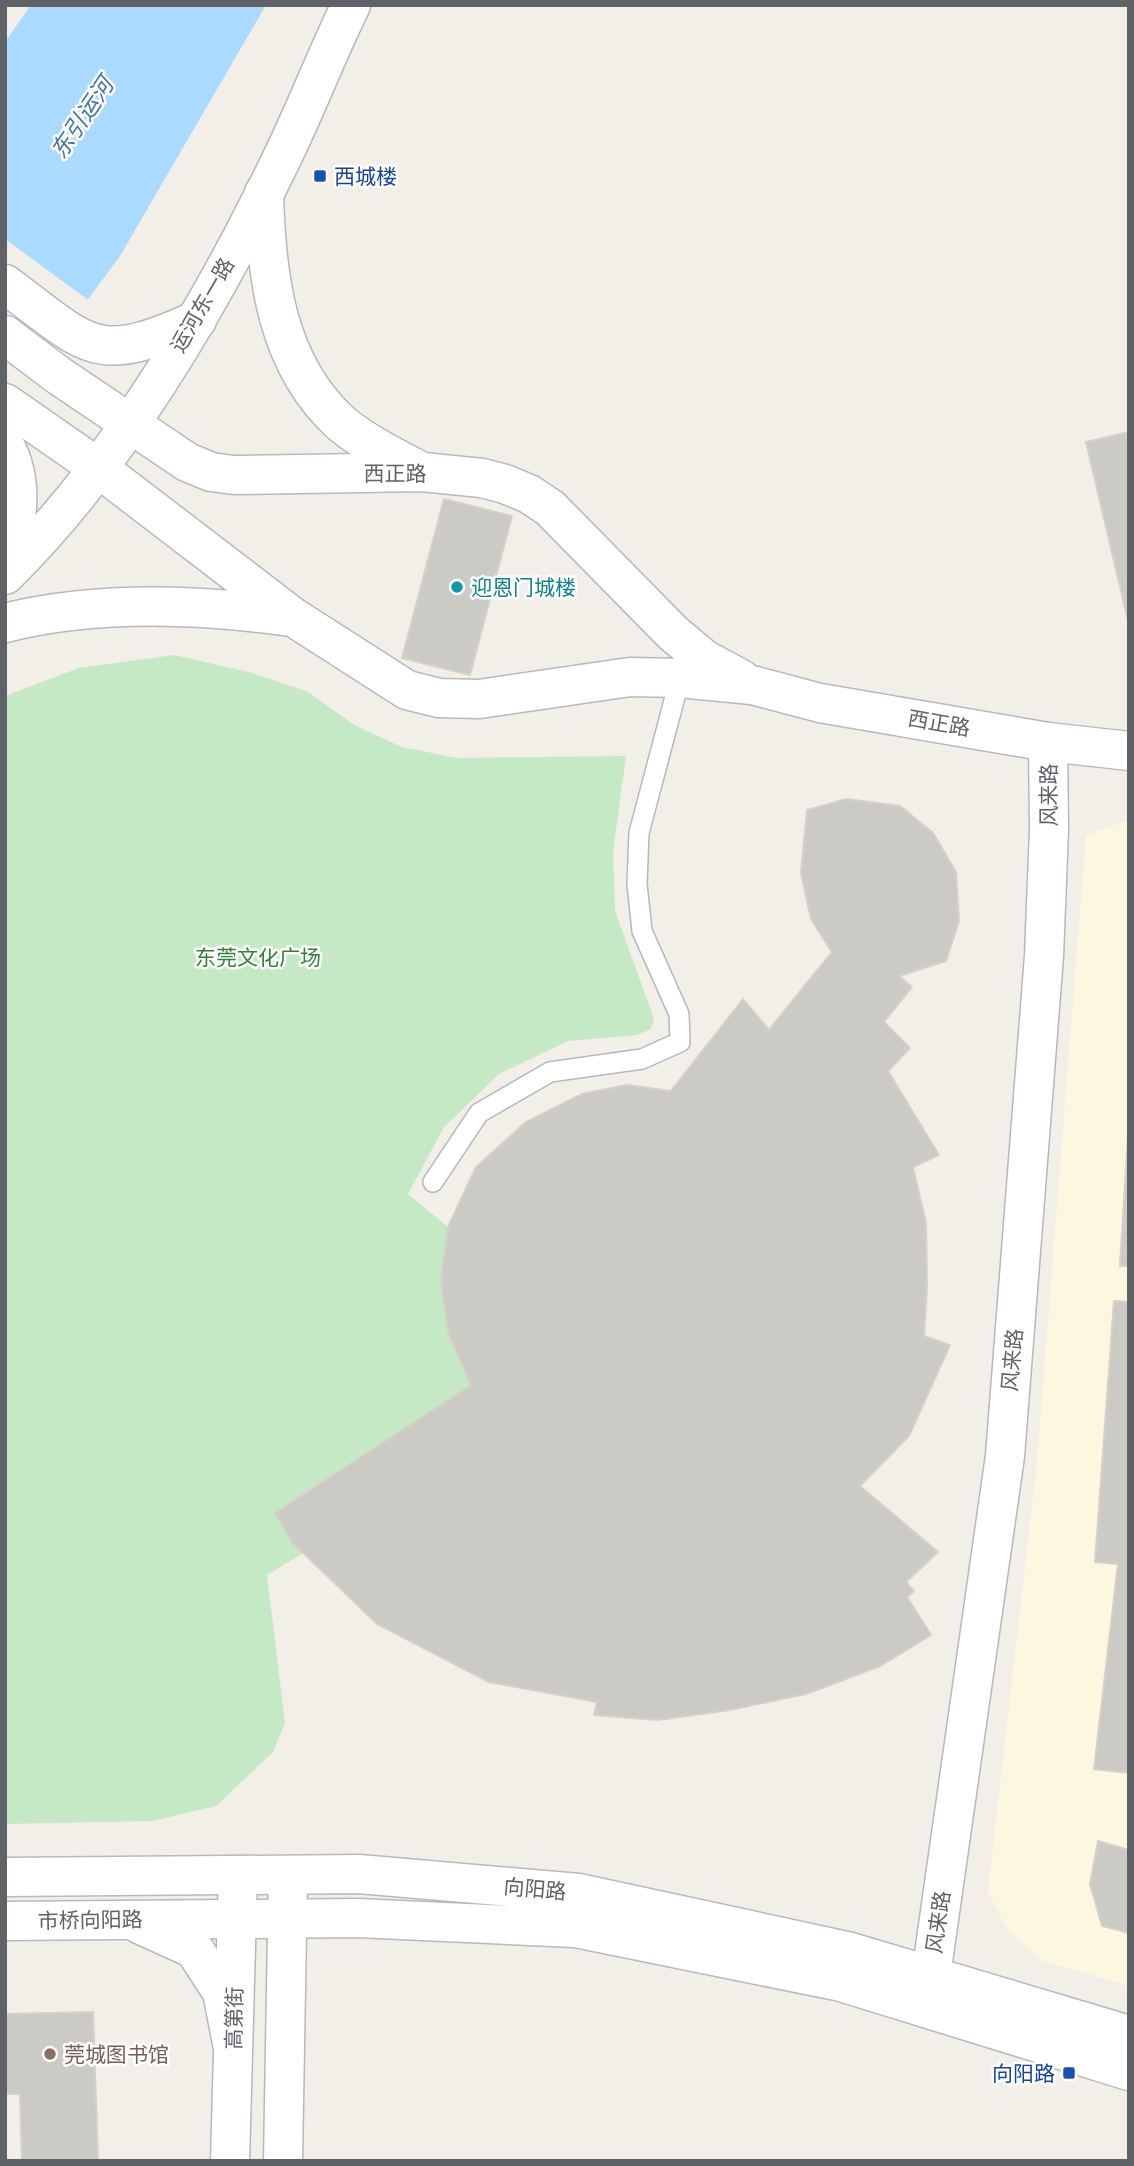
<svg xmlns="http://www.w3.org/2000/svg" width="1134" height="2166" font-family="Arial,'Noto Sans SC',sans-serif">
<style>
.commercial{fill:#fef7e0}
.green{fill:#c5e8c5}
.water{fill:#aadaff}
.pier{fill:#f1efe8}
.building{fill:#cccac5;stroke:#d6d1c6;stroke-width:2}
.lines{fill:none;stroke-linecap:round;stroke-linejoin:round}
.service-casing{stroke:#b5b8bc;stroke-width:22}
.minor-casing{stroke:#b5b8bc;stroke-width:41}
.tertiary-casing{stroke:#b5b8bc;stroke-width:41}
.secondary-casing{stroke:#b6babf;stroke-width:41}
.service{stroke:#fff;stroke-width:19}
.minor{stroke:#fff;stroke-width:38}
.tertiary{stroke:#fff;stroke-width:38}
.secondary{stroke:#fff;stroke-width:38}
.transit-dot{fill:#1a4fb4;stroke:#fff;stroke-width:2.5}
.culture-dot{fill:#0f9aa8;stroke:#fff;stroke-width:2.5}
.education-dot{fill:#8d6e63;stroke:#fff;stroke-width:2.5}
.labels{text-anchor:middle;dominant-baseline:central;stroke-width:5;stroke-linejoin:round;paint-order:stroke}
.transit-label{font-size:21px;fill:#164399;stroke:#fff;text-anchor:start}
.street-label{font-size:21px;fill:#5f6368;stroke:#fff}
.culture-label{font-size:21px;fill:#0d838f;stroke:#fff;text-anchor:start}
.park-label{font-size:21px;fill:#348238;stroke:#fff}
.education-label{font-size:21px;fill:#785e54;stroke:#fff;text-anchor:start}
.water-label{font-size:23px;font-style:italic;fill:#4174aa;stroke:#fff}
</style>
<rect width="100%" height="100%" fill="#f1efe8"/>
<path class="commercial" d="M1129,820v1166l-89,-26 -34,-33 -18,-36 49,-429 49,-627z"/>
<path class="green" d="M174,655l75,17 59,20 48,34 46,21 55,11 169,-2 -13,97 2,58 39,108 -3,10 -14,6 -69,6 -69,33 -55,53 -36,67 40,33 -7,53 7,52 23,53 -195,128 17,30 10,10 -36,22 18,148 -12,29 -57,54 -63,15 -148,3v-1128l74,-28z"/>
<path class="water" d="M31,5h235l-146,251 -115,155v-369z"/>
<path class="pier" d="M5,239l86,63 -86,112z"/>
<path class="building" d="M1129,432v193l-43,-183z
M444,499l68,17 -42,159 -68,-17z
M846,799l54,7 33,27 23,39 3,49 -13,40 -47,15 13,11 -28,35 26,26 -22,23 51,84 -26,12 13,56 1,64 -3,49 26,9 -41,91 -49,50 78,66 -32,30 8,9 -7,6 24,38 -51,31 -74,28 -76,16 -72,10 -64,-5 3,-13 -108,-20 -112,-58 -84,-81 -18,-30 196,-128 -23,-53 -7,-52 7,-53 28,-60 50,-45 56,-28 45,-9 44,6 72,-92 26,31 63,-78 -21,-33 -10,-46 6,-63z
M1129,1118v148h-9z
M1114,1301l15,1v471l-35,-4 24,-205 -23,-2z
M1098,1841l31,9v83l-27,-7 -12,-42z
M93,2012l5,149h-76l-2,-67h-15v-80z"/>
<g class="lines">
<g class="service-casing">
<path id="service" d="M433,1182l46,-69 71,-41 92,-13 38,-17 -1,-28 -37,-83 -5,-47 2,-51 41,-155"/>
</g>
<g class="minor-casing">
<path id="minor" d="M230,2161l8,-286
M283,2161l5,-286"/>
</g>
<g class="tertiary-casing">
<path id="tertiary" d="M5,284c84,62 89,83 192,36
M5,446c22,39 9,84 3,126
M5,575c115,-113 206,-270 276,-415 25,-51 45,-104 70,-155
M931,1975l74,-519 39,-500 5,-127 -1,-87"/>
</g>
<g class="secondary-casing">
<path id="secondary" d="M264,193c2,83 12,172 78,231 23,19 52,33 78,47
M5,335l53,40 129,87 24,10 23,3 188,-3 60,6 23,6 24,10 21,14 123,125 31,26 37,20
M5,403l92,64 196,150 114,73 32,8 40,1 151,-22 50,1 72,7 68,18 228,39 81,9
M5,623c92,-23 193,-19 286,-6
M5,1877l354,-3 220,19 268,58 282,84
M5,1921l352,-3 218,10 266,54 288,89
M139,1924l55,25 28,43 11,56"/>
</g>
<use href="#service" class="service"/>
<use href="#minor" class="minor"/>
<use href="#tertiary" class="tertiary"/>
<use href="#secondary" class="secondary"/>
</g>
<g class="transit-dot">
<rect x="313" y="169" width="14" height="14" rx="3.5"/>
<rect x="1062" y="2066" width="14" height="14" rx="3.5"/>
</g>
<circle class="culture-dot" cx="457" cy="587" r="7"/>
<circle class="education-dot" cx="50" cy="2054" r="7"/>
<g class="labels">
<g class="transit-label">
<text x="334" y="176">西城楼</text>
<text x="1055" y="2073" text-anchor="end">向阳路</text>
</g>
<g class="street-label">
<text transform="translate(202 305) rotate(-60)">运河东一路</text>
<text x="395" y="473">西正路</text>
<text transform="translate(939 723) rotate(10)">西正路</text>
<text transform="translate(1048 795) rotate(-90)">风来路</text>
<text transform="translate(1012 1360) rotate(-85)">风来路</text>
<text transform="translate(535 1889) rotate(5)">向阳路</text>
<text transform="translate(90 1920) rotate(-1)">市桥向阳路</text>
<text transform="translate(938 1922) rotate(-82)">风来路</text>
<text transform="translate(234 2018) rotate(-89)">高第街</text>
</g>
<g class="culture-label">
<text x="471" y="587">迎恩门城楼</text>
</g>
<g class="park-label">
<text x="258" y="957">东莞文化广场</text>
</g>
<g class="education-label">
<text x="64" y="2054">莞城图书馆</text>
</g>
<g class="water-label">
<text transform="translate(82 118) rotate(-56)">东引运河</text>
</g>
</g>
<rect width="1134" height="2166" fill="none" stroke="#5f6368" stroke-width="14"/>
</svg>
